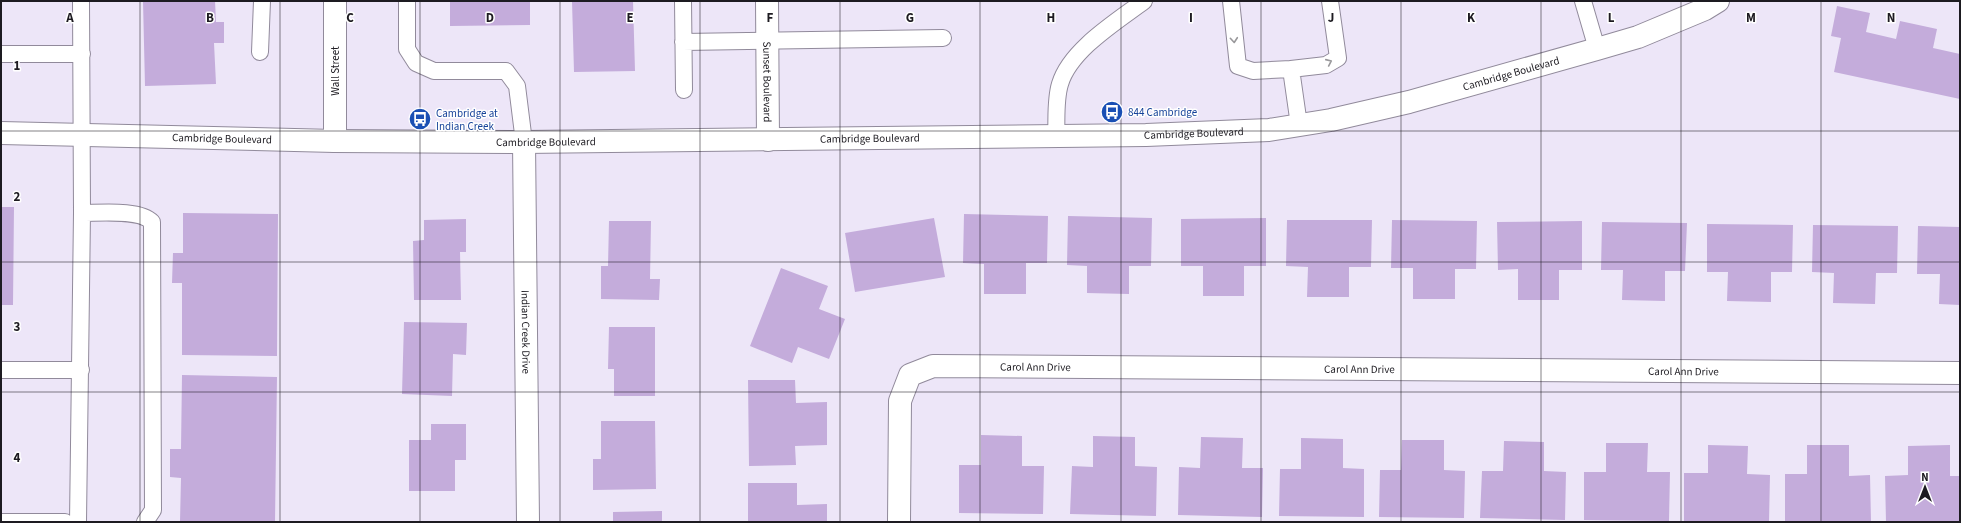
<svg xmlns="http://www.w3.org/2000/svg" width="1961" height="523" font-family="'Source Sans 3',sans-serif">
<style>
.building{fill:#c4acdb}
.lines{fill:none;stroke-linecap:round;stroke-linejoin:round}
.lane-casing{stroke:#918a9b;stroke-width:18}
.street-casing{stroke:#918a9b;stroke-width:24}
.secondary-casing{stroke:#918a9b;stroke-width:24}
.lane{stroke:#fff;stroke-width:16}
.street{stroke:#fff;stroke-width:22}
.secondary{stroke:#fff;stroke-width:22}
.oneway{stroke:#99989b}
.grid{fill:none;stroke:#1d1b21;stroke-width:1;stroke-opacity:0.55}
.labels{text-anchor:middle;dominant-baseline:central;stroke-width:3;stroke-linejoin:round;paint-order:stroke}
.street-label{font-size:11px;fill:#1d1b21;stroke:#fff}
.transit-label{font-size:11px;fill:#164399;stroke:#fff;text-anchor:start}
.grid-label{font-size:13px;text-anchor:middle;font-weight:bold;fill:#1d1b21;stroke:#fff;stroke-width:3;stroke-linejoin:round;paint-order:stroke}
</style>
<rect width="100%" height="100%" fill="#ede6f8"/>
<path class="building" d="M143,1h72l1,21h8v21h-10l2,41 -71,2z
M450,1h80v24l-80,1z
M572,1h61l2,70 -61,1z
M1837,6l33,7 -4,19 30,7 4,-18 37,8 -4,19 27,6v45l-126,-27 7,-34 -10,-2z
M1,207h13l-1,98h-12z
M183,213l95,1 -1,142 -95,-1v-72h-10l1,-30h10z
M964,214l84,2 -1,47h-21v31h-42v-30l-21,-1z
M1068,216l84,2 -1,48h-22v28l-42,-1v-27l-20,-1z
M934,218l11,59 -90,15 -10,-59z
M1266,218v48h-22v30h-41v-30h-22v-47z
M466,219v33h-6l1,48h-47l-1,-59 11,-1v-20z
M1287,220h85l-1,47h-22v30h-42l1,-30 -22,-1z
M1392,220l85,1 -1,48h-21v30h-42v-31h-22z
M609,221h42l-1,58h10l-1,21 -58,-1v-33h7z
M1582,221v49h-23v30h-41v-31l-20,1 -1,-48z
M1602,222l85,1 -2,48h-20v30l-43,-1 1,-30h-22z
M1707,224l86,1 -1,47h-21v30l-44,-1 1,-29h-21z
M1813,225l85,1 -1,47h-21l-1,31 -42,-1 1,-30 -22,-1z
M1918,226l42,1v78l-21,-1 1,-30h-23z
M781,268l47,18 -9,23 26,10 -16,40 -31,-12 -6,16 -42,-17z
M404,322l63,1 -1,32 -13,-1 -1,42 -50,-2z
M609,327h46v69h-41v-27h-6z
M182,375l95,2 -2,145h-95l1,-44 -11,-1v-28h11z
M748,380h47l1,23 31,-1v43l-32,1 1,19 -47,1z
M601,421h54l1,68 -63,1v-31h8z
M431,424h35v36h-11v31h-46v-51h22z
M981,435l41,1v30h22l-1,48 -84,-1v-48h22z
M1093,436l42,1v29l22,1 -1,49 -86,-2 2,-48 21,1z
M1201,437l42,1 -1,30h21l-1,49 -84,-2 1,-48 21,1z
M1301,438l42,1v29l21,1v48l-85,-1 1,-47h21z
M1402,440h42v30l21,1 -1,47 -85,-1 1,-47h21z
M1504,441l40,1v29l22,1 -1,48 -85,-2 2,-47h21z
M1606,443h42l-1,29h23l-1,49 -85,-1v-48h22z
M1708,445l40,1 -1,28 23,1 -1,47 -85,-1v-48h24z
M1807,445h42v31l21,-1 1,47h-86v-48h22z
M1950,445v31h10v46h-74l-1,-46 23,-1v-29z
M748,483h49v22l30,-1v18h-79z
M662,511v11h-49v-10z"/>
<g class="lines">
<g class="lane-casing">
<path id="lane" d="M81,1l1,212c18,0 58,-4 70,9l1,288 -8,12
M407,1v48l9,14 18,8h72l11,15 7,56
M683,1l1,89
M1231,1l7,65 15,5 38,-2 35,-4 12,-7 -8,-57
M1583,1l14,48
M683,42l260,-4
M260,52l2,-51
M1,54h81
M1291,69l8,56
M1056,136c1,-16 -1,-36 4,-52 10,-34 56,-62 84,-83
M1,370h80
M1,522h64
M78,522l4,-309"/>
</g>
<g class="street-casing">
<g id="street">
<path id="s1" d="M767,1l1,139"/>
<path d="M335,141v-140"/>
<path id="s2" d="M524,142l4,380"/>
<path id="s3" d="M899,522l1,-121 10,-26 23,-9 1027,7"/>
</g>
</g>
<g class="secondary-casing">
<g id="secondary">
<path id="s4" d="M1,133l334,8 189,1 622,-7 123,-5 62,-10 78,-18 188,-53 41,-12 67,-28 13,-8"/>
</g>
</g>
<use href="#lane" class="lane"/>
<use href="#street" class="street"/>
<use href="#secondary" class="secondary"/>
</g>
<defs><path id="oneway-chevron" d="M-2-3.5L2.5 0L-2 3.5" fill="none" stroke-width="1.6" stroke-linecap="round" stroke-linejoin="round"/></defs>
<g class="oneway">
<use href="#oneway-chevron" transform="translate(1234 40) rotate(85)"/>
<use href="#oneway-chevron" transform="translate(1329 62) rotate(-24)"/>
</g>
<path class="grid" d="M140,1v521M280,1v521M420,1v521M560,1v521M700,1v521M840,1v521M980,1v521M1121,1v521M1261,1v521M1401,1v521M1541,1v521M1681,1v521M1821,1v521M1,131h1959M1,262h1959M1,392h1959"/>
<defs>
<g id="bus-disc" transform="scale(1.15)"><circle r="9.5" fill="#1a4fb4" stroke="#fff"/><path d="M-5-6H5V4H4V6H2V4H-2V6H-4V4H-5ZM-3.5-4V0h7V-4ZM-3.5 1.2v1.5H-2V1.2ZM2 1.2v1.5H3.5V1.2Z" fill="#fff"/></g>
</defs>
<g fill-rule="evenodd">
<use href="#bus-disc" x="1112" y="112"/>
<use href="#bus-disc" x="420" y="119"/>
</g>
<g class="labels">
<g class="street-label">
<text transform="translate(335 71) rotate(-90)">Wall Street</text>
<text stroke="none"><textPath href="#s4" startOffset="1517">Cambridge Boulevard</textPath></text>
<text stroke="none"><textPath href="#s1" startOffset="81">Sunset Boulevard</textPath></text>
<text stroke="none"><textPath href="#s4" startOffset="1193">Cambridge Boulevard</textPath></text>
<text stroke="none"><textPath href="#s4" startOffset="221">Cambridge Boulevard</textPath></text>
<text stroke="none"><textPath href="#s4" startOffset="869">Cambridge Boulevard</textPath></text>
<text stroke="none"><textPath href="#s4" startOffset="545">Cambridge Boulevard</textPath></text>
<text stroke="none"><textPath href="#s2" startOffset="190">Indian Creek Drive</textPath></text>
<text stroke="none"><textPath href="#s3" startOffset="276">Carol Ann Drive</textPath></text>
<text stroke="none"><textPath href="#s3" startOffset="600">Carol Ann Drive</textPath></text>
<text stroke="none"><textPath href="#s3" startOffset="924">Carol Ann Drive</textPath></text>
</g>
<g class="transit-label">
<text x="1128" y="112">844 Cambridge</text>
<text x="436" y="113">Cambridge at<tspan x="436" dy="13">Indian Creek</tspan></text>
</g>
</g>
<g class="grid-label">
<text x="70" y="22">A</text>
<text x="210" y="22">B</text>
<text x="350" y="22">C</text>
<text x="490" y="22">D</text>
<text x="630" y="22">E</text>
<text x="770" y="22">F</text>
<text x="910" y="22">G</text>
<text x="1051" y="22">H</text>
<text x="1191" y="22">I</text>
<text x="1331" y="22">J</text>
<text x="1471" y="22">K</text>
<text x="1611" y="22">L</text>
<text x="1751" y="22">M</text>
<text x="1891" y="22">N</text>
<text x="17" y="70">1</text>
<text x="17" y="201">2</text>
<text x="17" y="331">3</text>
<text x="17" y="462">4</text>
</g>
<rect width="1961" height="523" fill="none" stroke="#1d1b21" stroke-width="4"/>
<g transform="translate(1925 487)" stroke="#ffffff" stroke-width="3" paint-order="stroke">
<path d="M0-3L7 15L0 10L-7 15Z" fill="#1d1b21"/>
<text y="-6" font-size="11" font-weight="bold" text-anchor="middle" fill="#1d1b21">N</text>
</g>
</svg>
